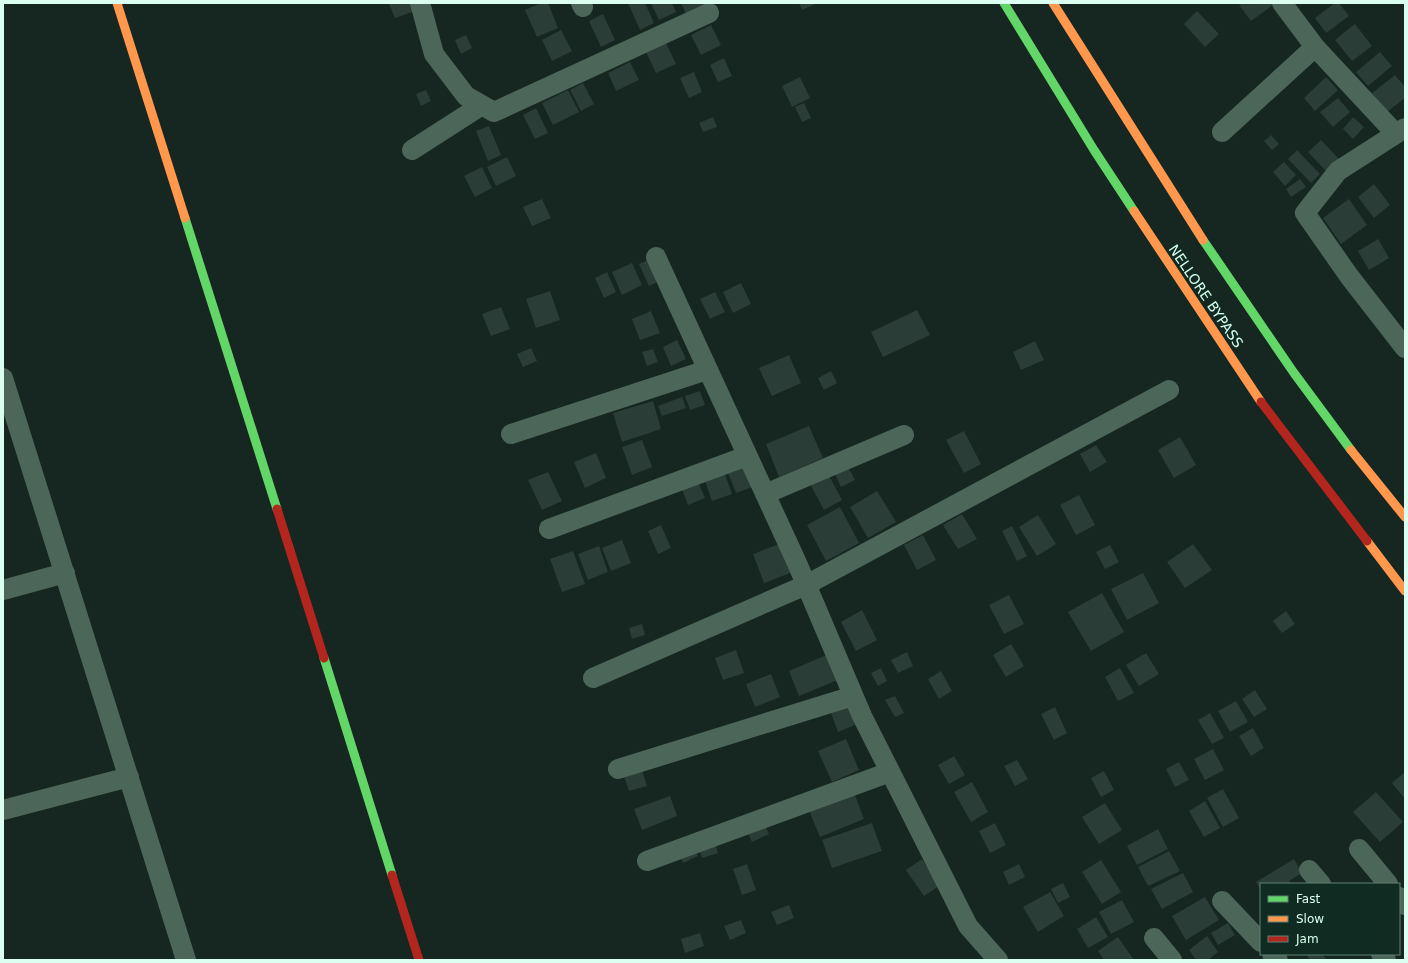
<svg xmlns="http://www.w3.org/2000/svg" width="1408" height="963" font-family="'DejaVu Sans',sans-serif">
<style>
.building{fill:#2b3d37}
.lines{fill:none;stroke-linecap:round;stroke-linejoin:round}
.street{stroke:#4c6659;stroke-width:20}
.fast{stroke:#63d668;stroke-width:9}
.slow{stroke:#ff974d;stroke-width:9}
.jam{stroke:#b3261e;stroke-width:9}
.labels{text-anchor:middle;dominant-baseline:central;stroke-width:3.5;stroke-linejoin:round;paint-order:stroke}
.street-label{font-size:14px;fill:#dbfff0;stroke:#102c22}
</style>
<rect width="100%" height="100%" fill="#162620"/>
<path class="building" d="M412,3l3,8 -20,7 -6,-14z
M541,3h7l10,25 -21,9 -12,-27z
M628,3h17l9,20 -14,7z
M651,3h21l4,9 -17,8z
M681,3h23l1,2 -19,9z
M799,3h18l-15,7z
M1243,3h28l2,2 -22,16 -12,-16z
M1335,3h4l10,13 -23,17 -11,-15z
M1197,11l22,23 -14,13 -21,-23z
M603,14l12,26 -14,7 -12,-26z
M1355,24l17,22 -20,15 -17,-21z
M711,25l10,20 -20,10 -10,-20z
M561,30l11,21 -20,10 -10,-21z
M466,35l6,13 -11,6 -6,-14z
M666,43l10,21 -20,9 -10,-21z
M1380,52l12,14 -24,20 -12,-14z
M724,58l8,18 -14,6 -8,-17z
M630,62l9,18 -23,11 -8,-18z
M694,72l8,20 -13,6 -9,-20z
M1395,75l10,12v11l-18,14 -15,-19z
M800,77l10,21 -18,9 -10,-21z
M1326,77l12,13 -23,21 -11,-13z
M583,83l11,21 -13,7 -11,-21z
M426,90l5,11 -10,5 -5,-12z
M568,90l11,22 -26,13 -11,-22z
M1338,98l12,14 -17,15 -13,-15z
M804,103l7,15 -9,4 -7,-15z
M536,108l12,25 -13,6 -12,-24z
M713,117l4,10 -14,5 -4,-9z
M1353,117l11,10 -11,12 -10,-10z
M489,126l12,29 -13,6 -12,-30z
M1271,135l8,9 -7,6 -8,-9z
M1321,140l18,19 -13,12 -18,-19z
M1297,150l23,24 -9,9 -23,-24z
M507,157l9,19 -20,10 -9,-19z
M1284,162l12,13 -11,11 -12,-14z
M482,167l10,21 -17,9 -11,-21z
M1300,179l6,8 -15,10 -5,-8z
M1374,184l16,21 -16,13 -16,-21z
M542,199l9,19 -19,8 -9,-19z
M1349,199l18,26 -26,19 -18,-26z
M1378,239l11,19 -20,12 -11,-19z
M660,255l9,22 -20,9 -10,-22z
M632,263l10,22 -20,10 -10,-23z
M607,272l9,20 -12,6 -9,-20z
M741,283l10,21 -18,9 -10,-21z
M550,291l10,29 -24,8 -10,-29z
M715,292l10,20 -15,7 -10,-20z
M501,307l9,22 -19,7 -9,-22z
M917,310l13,25 -47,22 -12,-25z
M651,311l9,22 -20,7 -8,-21z
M677,340l9,19 -15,7 -8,-19z
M1035,341l9,19 -23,10 -8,-18z
M531,348l6,13 -14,6 -6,-13z
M653,349l5,13 -11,4 -5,-14z
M789,355l12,28 -29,13 -13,-28z
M831,371l6,12 -13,7 -6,-12z
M700,391l5,14 -15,5 -5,-14z
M682,397l4,11 -24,8 -4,-10z
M653,401l8,28 -39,13 -9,-29z
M809,426l14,32 -44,19 -13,-33z
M964,431l17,33 -17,9 -18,-33z
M1180,437l16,28 -22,13 -16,-28z
M642,440l10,27 -20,8 -10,-28z
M1096,445l11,17 -17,10 -10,-18z
M596,453l10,25 -21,10 -11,-26z
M748,459l10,26 -22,8 -10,-25z
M847,465l8,15 -14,7 -7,-15z
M548,472l14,29 -20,9 -14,-30z
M827,472l15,28 -18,10 -15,-28z
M725,474l7,20 -20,7 -7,-20z
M696,477l9,21 -17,7 -8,-21z
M877,491l19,31 -28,16 -18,-31z
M1079,495l16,30 -19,10 -16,-30z
M840,507l19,36 -33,18 -19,-36z
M962,514l15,25 -19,10 -15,-24z
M1038,515l18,29 -19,12 -18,-29z
M661,525l10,23 -13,6 -10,-23z
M1012,526l15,30 -10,5 -15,-30z
M923,535l13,25 -19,10 -13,-25z
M622,540l9,23 -20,8 -9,-23z
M787,541l11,29 -34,13 -11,-29z
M1193,544l19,26 -27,18 -18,-26z
M1110,545l9,17 -14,7 -9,-17z
M599,546l9,26 -20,8 -10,-26z
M573,551l12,33 -23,8 -12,-33z
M1143,573l16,30 -32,17 -16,-31z
M1102,593l22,39 -33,19 -23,-39z
M1009,595l15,29 -20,10 -15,-29z
M862,610l15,30 -21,11 -15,-29z
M1286,611l9,13 -13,9 -9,-12z
M642,624l3,11 -13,4 -3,-11z
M1011,644l13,22 -18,11 -13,-22z
M736,650l8,23 -21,7 -8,-22z
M907,652l6,14 -15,7 -7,-13z
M1146,653l13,21 -20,12 -13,-21z
M829,654l11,25 -41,17 -10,-25z
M881,668l6,13 -9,5 -7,-13z
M1120,668l14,25 -16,8 -13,-24z
M941,671l11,20 -13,8 -11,-20z
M771,674l9,23 -25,10 -9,-23z
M1255,690l12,19 -13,8 -12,-18z
M895,696l9,17 -9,4 -10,-17z
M1236,701l12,21 -18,10 -12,-21z
M847,703l8,22 -17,7 -8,-22z
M1055,707l12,26 -13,7 -13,-26z
M1210,713l14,25 -12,6 -14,-24z
M1253,728l11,20 -13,8 -12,-20z
M846,739l13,31 -27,12 -14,-31z
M1213,749l11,21 -19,10 -11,-21z
M954,756l11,19 -16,9 -11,-19z
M1017,760l11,19 -13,7 -11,-20z
M1179,762l10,18 -14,7 -9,-18z
M642,770l5,16 -18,5 -5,-15z
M1104,771l10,19 -13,7 -10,-19z
M1405,772v27l-13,-16z
M972,782l16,30 -17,10 -17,-30z
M1223,789l16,29 -16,9 -16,-29z
M853,790l11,29 -44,18 -12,-29z
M1376,792l27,30 -23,20 -27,-30z
M670,796l7,20 -35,14 -8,-21z
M1205,801l15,27 -16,9 -15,-26z
M1105,803l17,27 -23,14 -17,-27z
M764,823l5,11 -17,8 -5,-11z
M872,823l10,28 -50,17 -10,-28z
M995,823l11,22 -16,8 -11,-22z
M1158,829l10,20 -31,16 -10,-19z
M714,839l4,14 -16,5 -4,-13z
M694,846l4,10 -15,7 -4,-10z
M1169,851l11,20 -32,15 -10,-19z
M922,859l17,27 -15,10 -18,-26z
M1294,859l8,14 -13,8 2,3h-30v6l-5,-8z
M1101,860l20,32 -19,12 -20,-32z
M747,864l9,26 -14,5 -9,-26z
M1019,864l6,13 -16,8 -6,-13z
M1183,873l10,19 -31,17 -11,-20z
M1063,883l7,14 -12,6 -7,-14z
M1050,892l14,24 -26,16 -15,-25z
M1205,897l14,23 -33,20 -14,-24z
M1122,900l12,22 -23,12 -12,-22z
M789,905l5,13 -17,7 -6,-13z
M1096,917l12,20 -20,11 -11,-19z
M741,920l5,13 -16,7 -6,-14z
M1228,923l7,12 -17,10 -7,-12z
M700,933l4,13 -19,7 -4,-14z
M1207,936l11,16 -10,8h-12l-7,-10z
M1118,937l16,23h-30l-6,-9z
M1306,954h16l4,5 -16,1z"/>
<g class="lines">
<path class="street" d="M420,3l14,51 32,42 28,16 215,-99
M581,3l2,4
M1282,3l33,44 81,87
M1405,128l-67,43 -33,42 44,63 56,72
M1222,132l93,-85
M412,150l70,-45
M656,257l141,306 65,153 106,210 30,34
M3,378l183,582
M511,434l196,-64
M765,494l139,-59
M549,529l198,-73
M3,590l62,-17
M593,678l213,-93 363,-195
M618,769l235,-73
M3,810l126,-33
M1359,849l29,35
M647,861l243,-89
M1309,870l12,14
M1399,897l6,8
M1222,901l39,41
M1154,938l18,22
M1272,954l6,6
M1381,954l5,6"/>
<path class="fast" d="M1004,3l90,147 40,61
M185,218l92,291
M1203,240l91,133 57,77
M324,658l68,217"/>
<path class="slow" d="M117,3l68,215
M1053,3l150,237
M1134,211l127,191
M1351,450l54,67
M1367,541l38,50"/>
<path class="jam" d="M1261,402l106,139
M277,509l47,149
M392,875l27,85"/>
</g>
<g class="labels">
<g class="street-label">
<text transform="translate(1206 296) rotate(56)">NELLORE BYPASS</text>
</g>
</g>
<rect width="1408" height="963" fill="none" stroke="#dbfff0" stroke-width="8"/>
<rect x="1260" y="883" width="140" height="72" fill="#102c22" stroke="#618074"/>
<rect x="1268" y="896" width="20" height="6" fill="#63d668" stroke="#618074"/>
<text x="1296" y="903" font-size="12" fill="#dbfff0">Fast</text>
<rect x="1268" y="916" width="20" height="6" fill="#ff974d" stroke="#618074"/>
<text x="1296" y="923" font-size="12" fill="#dbfff0">Slow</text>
<rect x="1268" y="936" width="20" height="6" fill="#b3261e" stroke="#618074"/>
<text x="1296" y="943" font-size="12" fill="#dbfff0">Jam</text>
</svg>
